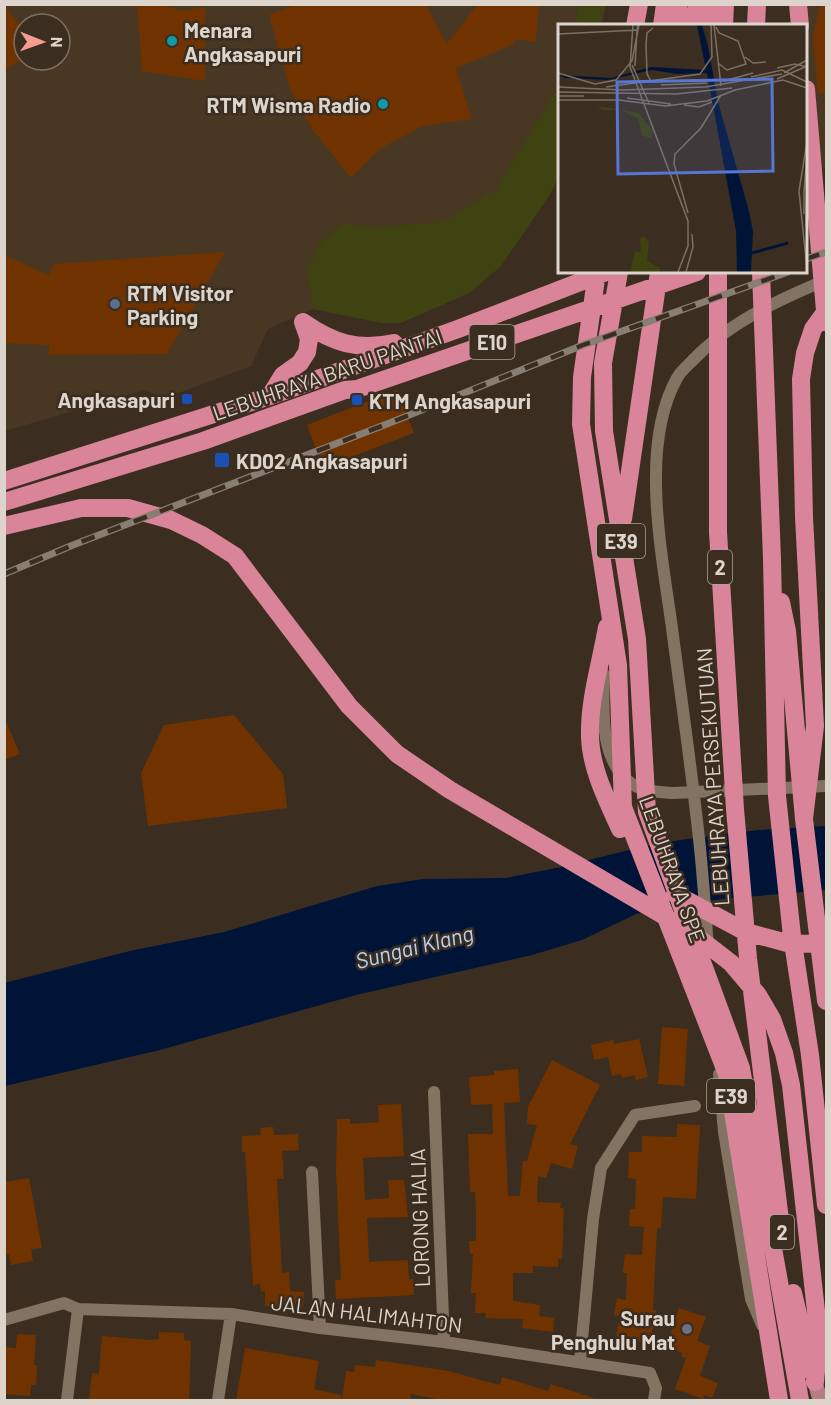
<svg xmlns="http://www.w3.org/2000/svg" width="831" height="1405" font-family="Barlow,sans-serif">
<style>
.built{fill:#483723;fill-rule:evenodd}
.green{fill:#3f4311}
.water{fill:#001438}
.building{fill:#703300}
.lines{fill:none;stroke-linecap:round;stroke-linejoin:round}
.street{stroke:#827363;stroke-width:12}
.primary{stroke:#b67d83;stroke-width:15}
.highway{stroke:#d98498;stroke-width:18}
.rail-casing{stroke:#897e73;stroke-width:7}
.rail{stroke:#3b2e20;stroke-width:4.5;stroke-dasharray:14;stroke-linecap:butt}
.culture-dot{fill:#0f9aa8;stroke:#3b2e20;stroke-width:2}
.service-dot{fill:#5c6f8a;stroke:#3b2e20;stroke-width:2}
.transit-dot{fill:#1a4fb4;stroke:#3b2e20;stroke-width:2}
.worship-dot{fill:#6b7280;stroke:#3b2e20;stroke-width:2}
.labels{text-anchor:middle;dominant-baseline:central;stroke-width:5;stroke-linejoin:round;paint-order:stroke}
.shield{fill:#3b2e20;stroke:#aca298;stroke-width:1.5}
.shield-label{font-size:20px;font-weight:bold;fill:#ddd4cc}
.poi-label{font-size:21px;font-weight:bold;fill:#ddd4cc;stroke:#3b2e20;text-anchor:start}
.street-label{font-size:21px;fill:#ddd4cc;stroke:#3b2e20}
.water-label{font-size:22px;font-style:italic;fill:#b6d3fb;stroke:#3b2e20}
.inset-river{fill:none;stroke:#001438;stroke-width:3}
.inset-road{fill:none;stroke:#7c7065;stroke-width:1.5}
.view{fill:#5776d4;fill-opacity:0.15;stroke:#5776d4;stroke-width:3}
.inset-edge{fill:none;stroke:#ddd4cc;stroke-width:3}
</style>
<rect width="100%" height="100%" fill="#3b2e20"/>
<path class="built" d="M5,5h601l-4,20 -42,1 -1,150 -10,20 -49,71 -31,26 -68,30h-19l-69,-14 -45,20 -17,37 -86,32 -21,-8 -139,41zM24,24h36v36h-36z
M801,5h25v161l-20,11v-151z"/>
<path class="green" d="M578,5h27l-6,20h-24z
M559,85v91l-10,20 -49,71 -31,26 -68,30h-19l-69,-14 -6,-39 13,-26 23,-21 29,4 71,-5 53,-33z"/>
<path class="water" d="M826,826v64l-103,9 -51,7 -36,8 -54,26 -50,15 -176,40 -196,55 -155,36 -1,-103 126,-32 94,-19 153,-46 46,-7 83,-1 55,-11 80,-20 39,-7 78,-10z"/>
<path class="building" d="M137,4h23l21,7 24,-4v74l-63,-10z
M298,4h127l22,40 31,-40h61l-3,38 -20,-3 -2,5 -58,24 16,51 -49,7 -42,22 -30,30 -39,-49 -22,-40 -21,-74z
M820,4h6v89l-8,1 -5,-55z
M4,5l20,26v28l-20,11z
M225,252l-58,102 -118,1v-10l-45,-2v-88l45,20 5,-11z
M397,390l17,43 -91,35 -16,-43z
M234,715l49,59 4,34 -139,18 -7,-53 23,-48z
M4,717l16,37 -16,6z
M662,1027l26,2 -4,57 -26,-2z
M639,1039l9,38 -12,3 -2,-5 -12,3 -1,-4 -9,2 -4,-19 -14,3 -3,-15 22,-5 1,4z
M552,1060l48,25 -30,59 8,2 -6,23 -21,-6 -5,15 -8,-2 -1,26 24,1 -1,5h4l-2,51h-4v8l-25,-1v7h-20v28l27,4 -1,11 15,2 -1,14 -31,-4 1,-9 -38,-1 1,-5h-11l1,-20h-5l2,-39h-3l-1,-13h7v-31l-1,-18h-5l-2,-58h25l-1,-30 -21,1 -2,-28 25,-2v-4l24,-2 2,33 -16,1 4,93h12l3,-35h4l10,-36 -10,-1 1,-17z
M401,1104l3,52 -41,2 2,42 24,-2 -1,-18h16l4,37 -41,1 2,44 39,-2 1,19h4l1,16 -78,4 -1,-19h6l-5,-109 1,-52h13v5l29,-2 -1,-17z
M677,1124l23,1 -4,74 -33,-2 -2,31h-4l-4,82h3l-6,33 -34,-6 4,-21 -6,-1 3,-17 9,2 1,-27h-4l2,-19 17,1 2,-28 -15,-1 1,-17h5l1,-30 -8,-1 1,-26h13v-16l35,1z
M273,1127l1,8 24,-1 1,16 -17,1 2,28h-7l5,94 7,-1 1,19 14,1 -1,14h-38v-15l-4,1 -1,-8 -7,1 -8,-133h-3v-16l19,-1 -1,-7z
M29,1178l13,70 -11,1 2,12 -22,4 -2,-11 -5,1v-73z
M679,1308l27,9 -9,24 13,5 -10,30 18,7 -6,15 -8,-3 -1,4 -28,-10 11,-31 -4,-1v-4l-15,-7z
M159,1332l25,1v7l7,1 -2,60h-100l3,-28 7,1 3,-38 49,4 8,-1z
M17,1334l19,1 -2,30h3l-1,20h-5l-1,11 -26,-2v-47l12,1z
M245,1348l74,13 -5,28 27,6v6h-105z
M376,1360l72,11 52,14 2,-8 46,14 3,-7 42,14v3h-146l-36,-7 -1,7h-68l4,-30 8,1 1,-7 20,2z"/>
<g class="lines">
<path class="street" d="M604,674c-1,36 -5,87 28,110 12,8 28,8 42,9l152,-7
M708,949c-3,-45 -6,-91 -12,-136 -7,-62 -16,-123 -24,-185 -10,-74 -33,-182 5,-250 3,-6 10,-12 15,-17 36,-38 86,-61 134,-81
M719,1074l5,58 27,167 11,26
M434,1092l10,250
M312,1172l8,156
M4,1320l60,-17 14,6 153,5 89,14 124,14 206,31 6,15 -2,12
M580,1362l13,-143 8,-51 34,-53 60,-9
M67,1400l11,-91
M218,1400l13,-86"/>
<path class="primary" d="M815,1382l5,18"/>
<path class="highway" d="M678,4l1,22
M711,4l1,22
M798,4l2,22
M635,26l4,-22
M662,26l3,-22
M694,26l3,-22
M724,26l1,-22
M756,26l1,-22
M806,89l20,233
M597,272l-15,105 -1,47 37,241 5,142 104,267 52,326
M619,272l-16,91 1,68 33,208 10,173 94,256 59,332
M718,272v260l17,277 13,149 33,270
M761,272l11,287 5,237 15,140 18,119 16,150
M303,322c30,21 55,29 91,21
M270,396l13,-21 17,-12 7,-11 2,-13 -6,-17
M4,481l266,-85 188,-67 148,-57
M4,502l199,-61 142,-51 12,-1 340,-117
M623,519l36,-247
M4,526l77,-18h47l43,12 31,15 33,21 114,150 48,48 53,36 211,124 39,25 31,24 27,32 14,24 12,34 7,32 28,253 -4,44
M781,602l6,29 17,188 22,182
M607,627c-6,36 -18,72 -17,110 1,32 17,63 30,92
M804,819l11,-93 -11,-209 -3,-138 4,-26 8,-24 13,-18
M675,894l71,38 41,11 39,1
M793,1293l19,79"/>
<g class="rail-casing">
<path id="rail" d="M806,259l20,-7
M4,574l69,-29 314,-121 196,-79 205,-73"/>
</g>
<use href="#rail" class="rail"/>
</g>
<g class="culture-dot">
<circle cx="172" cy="41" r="6"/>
<circle cx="383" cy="104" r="6"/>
</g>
<circle class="service-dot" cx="115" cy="304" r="6"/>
<g class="transit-dot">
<rect x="181" y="393" width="12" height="12" rx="3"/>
<rect x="351" y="394" width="12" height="12" rx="3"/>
<rect x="214" y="452" width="16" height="16" rx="3"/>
</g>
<circle class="worship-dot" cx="687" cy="1329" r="6"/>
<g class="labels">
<g class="shield">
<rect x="469.5" y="325" width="45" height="34" rx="4.5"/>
<rect x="597" y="524" width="48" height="34" rx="4.5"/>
<rect x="708" y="550" width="24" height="34" rx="4.5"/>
<rect x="707" y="1079" width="48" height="34" rx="4.5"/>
<rect x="770" y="1215" width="24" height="34" rx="4.5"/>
</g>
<g class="shield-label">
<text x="492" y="342">E10</text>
<text x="621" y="541">E39</text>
<text x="720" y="567">2</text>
<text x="731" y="1096">E39</text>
<text x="782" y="1232">2</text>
</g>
<g class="poi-label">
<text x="184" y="29">Menara<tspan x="184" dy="24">Angkasapuri</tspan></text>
<text x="371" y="104" text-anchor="end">RTM Wisma Radio</text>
<text x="127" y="292">RTM Visitor<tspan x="127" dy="24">Parking</tspan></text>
<text x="175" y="399" text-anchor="end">Angkasapuri</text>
<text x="369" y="400">KTM Angkasapuri</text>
<text x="236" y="460">KD02 Angkasapuri</text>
<text x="675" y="1317" text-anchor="end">Surau<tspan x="675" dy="24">Penghulu Mat</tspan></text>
</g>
<g class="street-label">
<text transform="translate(327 374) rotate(-19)">LEBUHRAYA BARU PANTAI</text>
<text transform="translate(712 777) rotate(-94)">LEBUHRAYA PERSEKUTUAN</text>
<text transform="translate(673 869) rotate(70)">LEBUHRAYA SPE</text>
<text transform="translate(419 1218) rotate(-92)">LORONG HALIA</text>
<text transform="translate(367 1313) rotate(7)">JALAN HALIMAHTON</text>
</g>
<g class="water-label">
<text transform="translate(414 946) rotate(-14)">Sungai Klang</text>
</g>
</g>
<g transform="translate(558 24)">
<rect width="249" height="249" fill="#3b2e20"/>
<path d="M40,82l41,7 14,18 -1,8 -10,-4 -4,-16 -17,-9h-19zM87,212l4,7 -2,18 13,7v4h-30l5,-21 6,1 -1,-14z" fill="#3f4311"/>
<path d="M139,1h5l6,21 10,56 31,109 4,21 -2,40h-14l-1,-41 -29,-158 -30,1 -25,-4 -44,10 -43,-2 -7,-3 53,3 40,-11 55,3z" fill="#001438"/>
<path class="inset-river" d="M194,229l36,-10"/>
<path class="inset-road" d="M75,1l-3,42 58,154v25l-10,26M156,1l7,61M158,3l3,6 19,8 8,23 -19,6 -9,-7M0,10l79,-4 1,-5M187,33l8,6 13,-1M74,41l17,38M77,42l2,-36M219,44l18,-4 12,3M0,49l37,11 21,-4 16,-19 7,-36M226,49l23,-13M193,53l31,-7 25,12M219,55l28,-12M166,57l29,-8M94,59l-5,-9 -1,-30 1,-11 6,-5M103,61l46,-2M0,63l65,3 82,-3 77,-13M48,63l94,-13 12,-17 -1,-32M0,68l118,2 56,-6M0,72h26M69,74l44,6M0,76h61l46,6 42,-5 28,-11 48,-10 24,8M126,81l15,2 13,-5M249,118l-8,49 8,78M246,165v25M246,168l3,-37M130,189l-14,-49 1,-10 26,-26 20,-33M248,203l1,-42M128,248l7,-25 -1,-13"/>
<path class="view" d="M214,55l1,92 -155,3 -1,-92z"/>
<rect width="249" height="249" class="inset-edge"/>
</g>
<rect width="831" height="1405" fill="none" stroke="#ddd4cc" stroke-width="12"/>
<g transform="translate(42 42) rotate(91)"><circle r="28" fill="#3b2e20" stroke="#7c7065" stroke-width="1.5"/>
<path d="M0-4.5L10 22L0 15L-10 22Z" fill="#f59d8f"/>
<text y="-9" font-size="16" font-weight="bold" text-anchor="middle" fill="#ddd4cc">N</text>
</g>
</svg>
